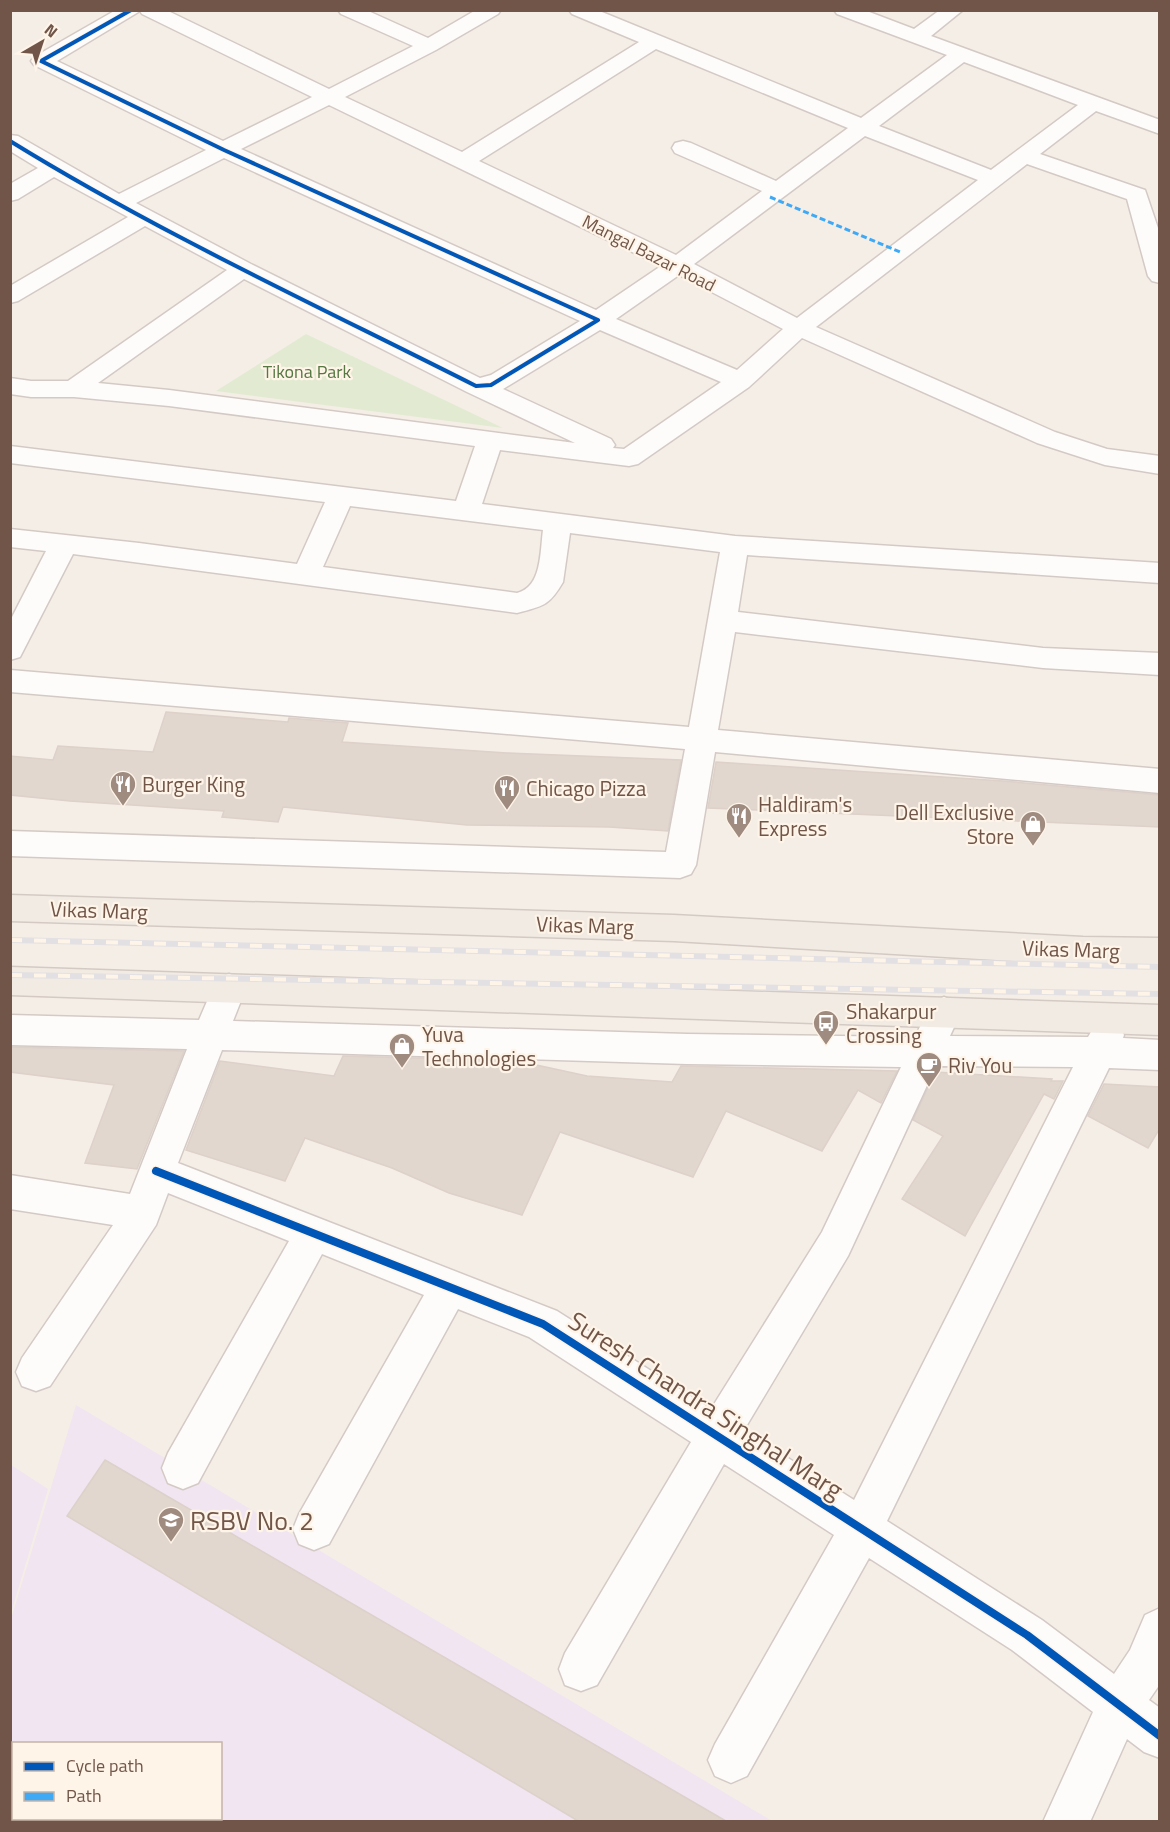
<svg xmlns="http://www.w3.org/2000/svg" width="1170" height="1832" font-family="'Titillium Web',sans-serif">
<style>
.education{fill:#f0e5f0;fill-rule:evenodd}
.green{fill:#e2ebd2}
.building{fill:#e1d7cf;stroke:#ddd1ca;stroke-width:1.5}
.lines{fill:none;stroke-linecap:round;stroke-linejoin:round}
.street-casing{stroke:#d4cac5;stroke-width:3}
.primary-casing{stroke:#d4cac4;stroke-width:3}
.street{fill:#fefcfb;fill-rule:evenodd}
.primary{fill:#f1ebe4;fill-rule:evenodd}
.rail-casing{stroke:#e3e0e3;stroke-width:6}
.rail{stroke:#fef4e7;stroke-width:4;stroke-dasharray:12;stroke-linecap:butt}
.quiet{stroke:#3fa9f5;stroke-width:3;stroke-dasharray:6 3;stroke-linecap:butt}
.cycleway-far1-casing{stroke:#fef4e7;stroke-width:6}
.cycleway-casing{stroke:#fef4e7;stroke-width:11}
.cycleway-far1{stroke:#0057b8;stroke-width:4}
.cycleway{stroke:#0057b8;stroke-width:8}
.labels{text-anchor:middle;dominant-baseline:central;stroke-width:4.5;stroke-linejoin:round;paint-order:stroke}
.far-street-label{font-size:18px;fill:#715549;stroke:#fef4e7}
.far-park-label{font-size:18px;fill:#557742;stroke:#fef4e7}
.poi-label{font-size:21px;fill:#715549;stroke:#fef4e7;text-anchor:start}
.street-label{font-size:21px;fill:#715549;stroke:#fef4e7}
.near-street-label{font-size:26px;fill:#715549;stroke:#fef4e7}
.near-poi-label{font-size:26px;fill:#715549;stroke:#fef4e7;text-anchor:start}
</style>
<rect width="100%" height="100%" fill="#f5eee7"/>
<path class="education" d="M76,1405l696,416 -761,1v-203zM14,1744h206v74h-206z
M11,1465l37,24 -37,124 -1,-148z"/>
<path class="green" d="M306,334l197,94 -287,-37z"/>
<path class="building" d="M166,712l122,10 1,-4 59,5 -6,19 165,11 174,7 -13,71 -59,-4 -142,-2 -184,-18 -5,15 -56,-5 2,-6 -154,-10 -60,-6v-39l43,4 5,-14 95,6z
M716,762l287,19 157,14v32l-452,-19z
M10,1047l174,4 -47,118 -52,-6 29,-78 -104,-13z
M343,1056l175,5 69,15 85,6 9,-16 216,5 -16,32 -23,-13 -36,61 -96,-40 -33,66 -133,-45 -38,83 -73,-22 -57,-25 -87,-30 -20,43 -99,-31 34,-89 114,15z
M935,1072l117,7 -1,2h12l-9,18 -10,-5 -79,142 -63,-37 41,-63 -30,-16z
M1104,1084l56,3v41l-12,20 -60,-32z
M105,1460l621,361h-148l-511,-305z"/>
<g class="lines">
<g class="street-casing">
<path id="street" d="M116,10h50l163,79 84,-43 -72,-32 -3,-4h28l62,28 48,-28h25l-3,4 -62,36 -91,47 117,55 177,-110 -67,-28 -3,-4h28l264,108 86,-63 -110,-41 -3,-4h30l50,19 26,-19h23l-32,26 229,84v14l-64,-23 -56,43 105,36 15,44v49l-8,-2 -4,-5 -21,-77 -100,-35 -211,163 239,105 52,17 53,7v18l-55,-9 -68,-22 -235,-105 -53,49 -111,77 -9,2 -129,-16 -18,54 253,32 425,27v20l-413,-28 -9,57 305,36 117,5v22l-117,-7 -308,-36 -17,98 442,39v24l-445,-41 -19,113 -5,9 -11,4 -670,-22v-25l656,21 19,-103 -675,-57v-22l679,57 31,-175 -150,-19 -7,49c-14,24 -20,24 -46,31l-444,-59 -53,103 -10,3v-39l36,-70 -36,-4v-18l129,14 158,21 28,-62 -315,-39v-17l446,55 19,-55 -306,-40 -95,-9h-43l-21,-3v-16l21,3h37l159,-111 -82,-44 -127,75 -8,2v-17l118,-69 -74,-40 -36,22 -8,2v-17l28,-16 -28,-17v-16l8,1 101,58 87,-44 -172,-85 -3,-4 3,-4zM140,11l2,3 170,83 -89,44 -166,-80zM656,49l192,79 -72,53 -85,-38 -8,-2 -8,2 -3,5 3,5 87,38 -86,64 -197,-94zM964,62l114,43 -87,65 -112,-44zM329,105l332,161 -65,44 -355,-161zM865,136l113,44 -181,138 -103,-54zM224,158l356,163 -89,54 -11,3 -229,-114 -115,-61zM679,275l104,54 -46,41 -121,-51zM244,279l223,113 108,51 -406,-53 -71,-7zM600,330l121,52 -97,67 -11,-1 2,-3 -4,-6 -108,-50zM350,506l193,24c-3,22 -1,57 -26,63l-194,-26z
M229,974l12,4 5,10 -13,33 454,13 228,3 17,-35 12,-5 12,5 5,10 -11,24 138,1 7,-12 12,-5 12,5 5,10 -1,3 37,2v30l-51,-2 -222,453 155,99 72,54 16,-24 15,-35 15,-7v76l-11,16 11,8v50l-16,-6 -17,-13 -37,83h-47l50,-110 -81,-62 -143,-92 -122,218 -16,7 -16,-7 -7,-16 7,-16 119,-209 -110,-71 -127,221 -16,6 -16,-6 -6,-16 6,-16 126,-211 -162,-105 -71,-28 -129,235 -15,6 -15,-6 -6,-15 6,-15 125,-219 -102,-41 -124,229 -15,6 -15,-6 -6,-15 6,-15 121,-212 -121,-48 -12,32 -106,161 -14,5 -14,-5 -6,-14 6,-14 91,-133 -103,-16v-34l120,19 57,-145 -177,-4v-30l189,5 18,-42zM222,1050l465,14 214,3 -79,165 -111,177 -154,-98 -379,-148zM936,1066l137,1 -219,433 -110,-70 104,-174z"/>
</g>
<g class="primary-casing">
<path id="primary" d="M10,895l664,20 409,22 77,1v28l-77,-1 -409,-24 -664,-20z
M10,967l1150,38v30l-1150,-40z"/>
</g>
<use href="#street" class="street"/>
<use href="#primary" class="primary"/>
<g class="rail-casing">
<path id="rail" d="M10,940l1150,27
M10,975l1150,19"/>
</g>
<use href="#rail" class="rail"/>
<path class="quiet" d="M770,197l130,55"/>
<g class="cycleway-far1-casing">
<path id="cycleway-far1" d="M10,141c149,92 310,166 466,245l15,-1 107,-65 -374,-170 -183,-89 90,-51"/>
</g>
<g class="cycleway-casing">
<path id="cycleway" d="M156,1171l387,153 484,311 133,101"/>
</g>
<use href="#cycleway-far1" class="cycleway-far1"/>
<use href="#cycleway" class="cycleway"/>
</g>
<defs>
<g id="restaurant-pin" transform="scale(1.35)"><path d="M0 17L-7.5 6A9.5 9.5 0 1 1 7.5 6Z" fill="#9f8b80" stroke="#fef4e7"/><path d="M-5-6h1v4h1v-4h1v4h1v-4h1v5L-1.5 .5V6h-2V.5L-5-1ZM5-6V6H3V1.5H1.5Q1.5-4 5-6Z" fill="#fff"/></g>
<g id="shop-pin" transform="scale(1.35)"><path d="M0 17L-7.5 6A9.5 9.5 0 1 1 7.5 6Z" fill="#9f8b80" stroke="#fef4e7"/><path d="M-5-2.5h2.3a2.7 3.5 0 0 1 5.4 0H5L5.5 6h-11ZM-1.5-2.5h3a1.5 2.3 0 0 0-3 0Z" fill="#fff"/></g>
<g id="bus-pin" transform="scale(1.35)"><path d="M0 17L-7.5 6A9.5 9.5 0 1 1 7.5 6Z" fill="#9f8b80" stroke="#fef4e7"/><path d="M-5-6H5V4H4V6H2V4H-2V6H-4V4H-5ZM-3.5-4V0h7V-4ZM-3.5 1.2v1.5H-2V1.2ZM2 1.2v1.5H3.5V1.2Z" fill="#fff"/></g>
<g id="cafe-pin" transform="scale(1.35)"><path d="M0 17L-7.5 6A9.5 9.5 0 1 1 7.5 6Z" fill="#9f8b80" stroke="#fef4e7"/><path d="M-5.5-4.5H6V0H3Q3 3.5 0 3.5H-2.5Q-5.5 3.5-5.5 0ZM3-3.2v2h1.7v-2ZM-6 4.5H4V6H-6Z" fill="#fff"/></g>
<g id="school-pin" transform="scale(1.35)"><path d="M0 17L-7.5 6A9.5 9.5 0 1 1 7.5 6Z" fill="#9f8b80" stroke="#fef4e7"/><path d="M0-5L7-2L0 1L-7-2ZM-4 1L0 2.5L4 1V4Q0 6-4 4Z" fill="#fff"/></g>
</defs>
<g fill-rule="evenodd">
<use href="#restaurant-pin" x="123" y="784"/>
<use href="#restaurant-pin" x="507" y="788"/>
<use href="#restaurant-pin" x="739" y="816"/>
<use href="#shop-pin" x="1033" y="824"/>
<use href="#bus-pin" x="826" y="1023"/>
<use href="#shop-pin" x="402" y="1046"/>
<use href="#cafe-pin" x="929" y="1065"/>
<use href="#school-pin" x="171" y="1520"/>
</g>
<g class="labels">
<g class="far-street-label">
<text transform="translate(649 253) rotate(27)">Mangal Bazar Road</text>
</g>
<g class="far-park-label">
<text x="307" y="371">Tikona Park</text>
</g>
<g class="poi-label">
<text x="142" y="784">Burger King</text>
<text x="526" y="788">Chicago Pizza</text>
<text x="758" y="804">Haldiram's<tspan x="758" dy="24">Express</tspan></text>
<text x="1014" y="812" text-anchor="end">Dell Exclusive<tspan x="1014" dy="24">Store</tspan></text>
<text x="846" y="1011">Shakarpur<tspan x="846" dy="24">Crossing</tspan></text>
<text x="422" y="1034">Yuva<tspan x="422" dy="24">Technologies</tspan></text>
<text x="948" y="1065">Riv You</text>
</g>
<g class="street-label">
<text transform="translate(99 910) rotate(2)">Vikas Marg</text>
<text transform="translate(585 925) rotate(2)">Vikas Marg</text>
<text transform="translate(1071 949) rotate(2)">Vikas Marg</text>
</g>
<g class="near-street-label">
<text transform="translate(706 1405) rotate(33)">Suresh Chandra Singhal Marg</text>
</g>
<g class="near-poi-label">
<text x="190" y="1520">RSBV No. 2</text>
</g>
</g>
<rect width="1170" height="1832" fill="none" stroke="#715549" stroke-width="24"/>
<rect x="12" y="1742" width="210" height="78" fill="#fef4e7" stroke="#c6b4a8" stroke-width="1.5"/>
<rect x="24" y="1762" width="30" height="9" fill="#0057b8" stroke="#c6b4a8" stroke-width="1.5"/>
<text x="66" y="1772" font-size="18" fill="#715549">Cycle path</text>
<rect x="24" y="1792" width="30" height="9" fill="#3fa9f5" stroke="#c6b4a8" stroke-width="1.5"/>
<text x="66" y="1802" font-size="18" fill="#715549">Path</text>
<g transform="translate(42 42) rotate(39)" stroke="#fef4e7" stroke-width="4.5" paint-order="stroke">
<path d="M0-4.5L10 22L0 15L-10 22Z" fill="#715549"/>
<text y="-9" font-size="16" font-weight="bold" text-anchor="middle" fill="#715549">N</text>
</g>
</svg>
